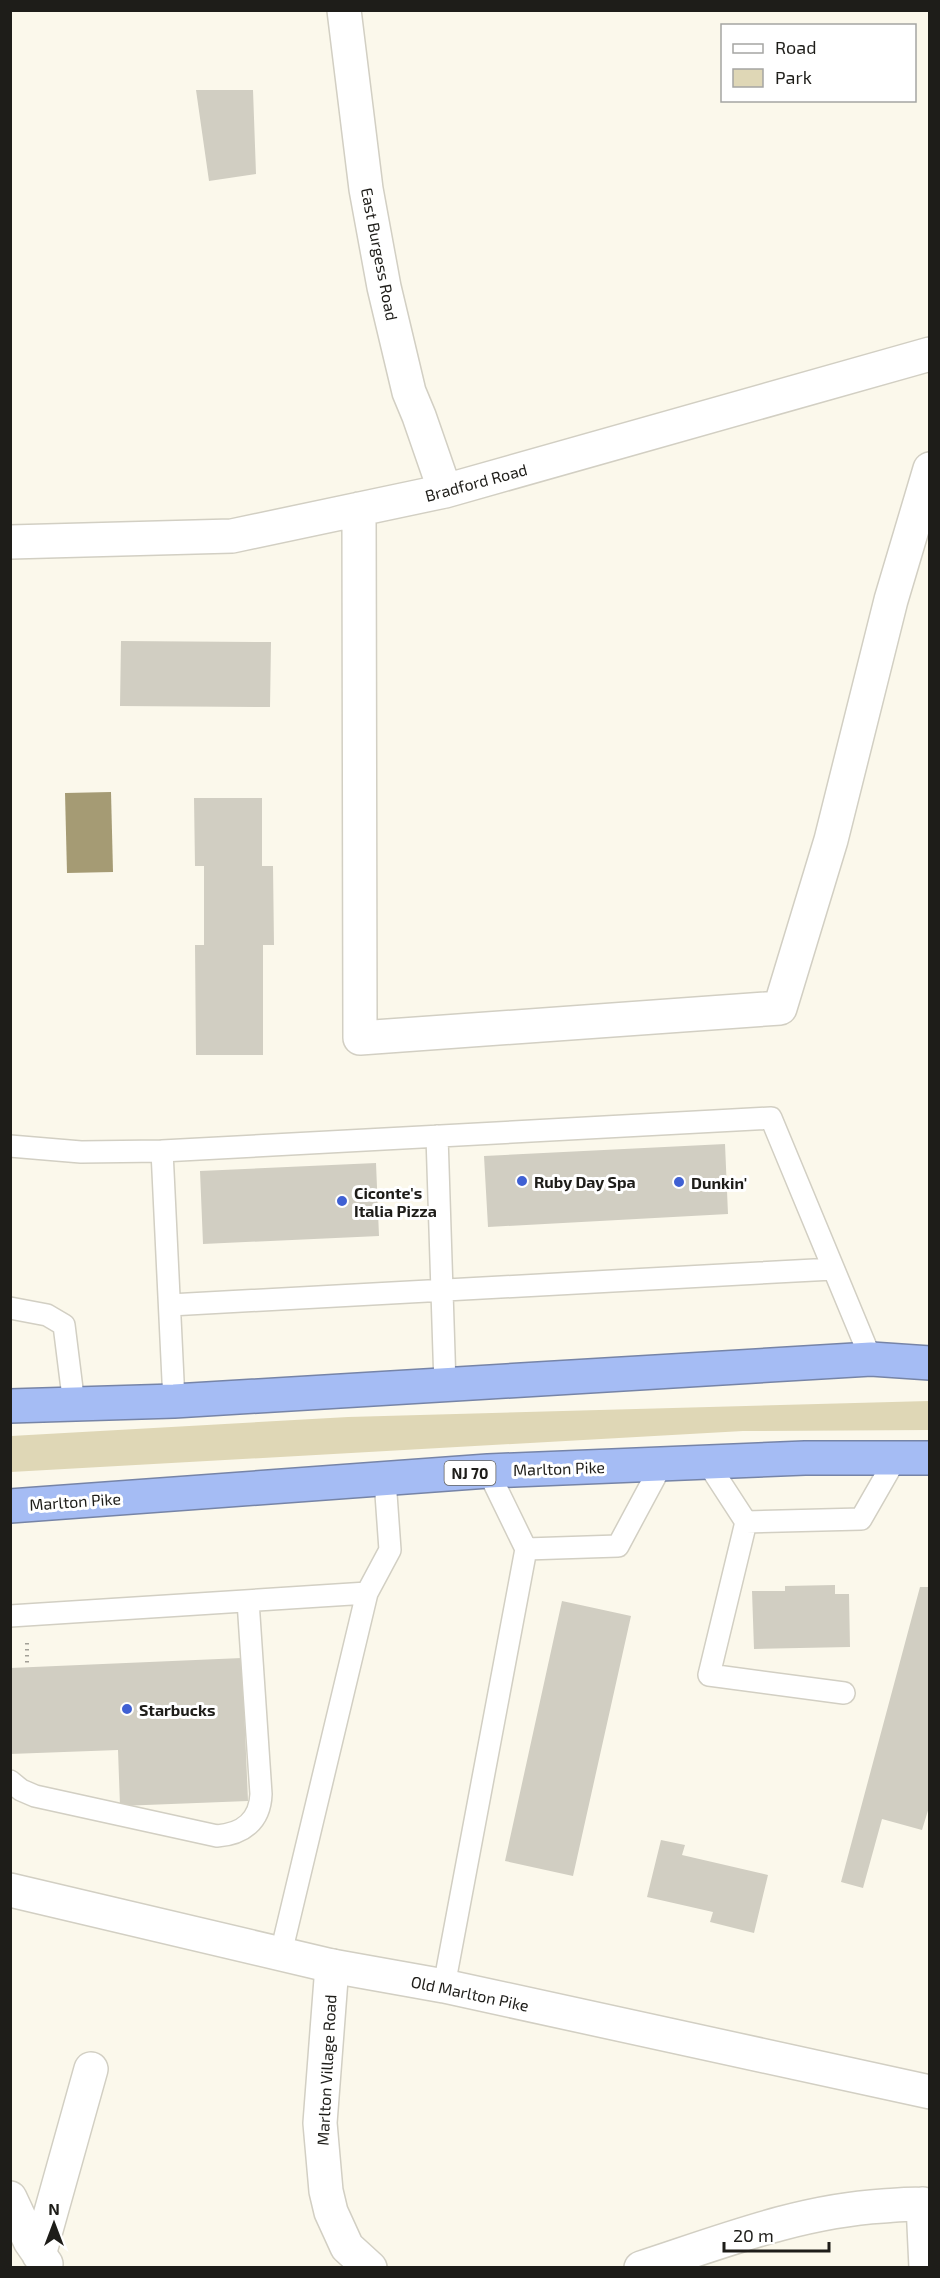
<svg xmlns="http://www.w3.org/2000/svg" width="940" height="2278" font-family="'Exo 2',sans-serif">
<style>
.green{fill:#dfd7b6}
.water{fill:#a59b74}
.building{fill:#d1cec2}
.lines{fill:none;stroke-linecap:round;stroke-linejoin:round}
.lane-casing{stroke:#d2cfc3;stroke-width:24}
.street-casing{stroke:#d2cfc3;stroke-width:36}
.secondary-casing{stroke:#d2cfc3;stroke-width:36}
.highway-casing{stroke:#7684a7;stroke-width:36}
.path{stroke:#a3a097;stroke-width:4;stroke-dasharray:1.5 4.5;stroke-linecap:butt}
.lane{stroke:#fff;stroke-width:21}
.street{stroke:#fff;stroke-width:33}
.secondary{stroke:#fff;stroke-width:33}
.highway{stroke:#a5bcf4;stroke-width:33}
.poi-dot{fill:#3f60d3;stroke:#fff;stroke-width:2}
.labels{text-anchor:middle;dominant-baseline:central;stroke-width:6;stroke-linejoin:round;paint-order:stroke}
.shield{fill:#fff;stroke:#62615e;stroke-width:1.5}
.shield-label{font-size:15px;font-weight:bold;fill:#1e1d19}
.street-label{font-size:16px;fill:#1e1d19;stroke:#fff}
.poi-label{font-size:16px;font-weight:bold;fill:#1e1d19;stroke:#fff;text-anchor:start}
</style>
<rect width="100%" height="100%" fill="#fbf8eb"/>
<path class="green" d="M929,1401v29l-186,1 -732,41v-36l337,-19z"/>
<path class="water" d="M111,792l2,80 -46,1 -2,-80z"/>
<path class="building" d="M196,90h57l3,84 -47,7z
M121,641l150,1 -1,65 -150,-1z
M194,798h68v68h11l1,79h-11v110h-67l-1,-110h9v-79h-9z
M725,1144l3,70 -240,13 -4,-71z
M376,1163l3,73 -176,8 -3,-73z
M835,1585v9h14l1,53 -96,2 -2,-58h33v-5z
M920,1587h10v217l-8,26 -40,-11 -19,69 -22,-6z
M562,1601l69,15 -58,260 -68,-15z
M242,1658l6,143 -128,5 -2,-56 -108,4v-86z
M661,1840l24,5 -3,10 86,20 -14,58 -44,-11 3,-10 -66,-15z"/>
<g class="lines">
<g class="lane-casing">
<path id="lane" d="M437,1136l8,249
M10,1146l71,6 81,-1
M170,1305l663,-36
M10,1308l37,7 17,10 10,80
M174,1401l-12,-250 609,-33 100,241
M707,1462l39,60 -37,153 135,18
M746,1522l115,-3 35,-61
M526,1549l92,-3 44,-82
M10,1616l357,-23 23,-43 -5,-70
M10,1781l11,9 14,6 182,40c26,-2 43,-15 44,-42l-13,-193
M281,1953l86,-360
M444,1986l82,-437 -38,-78"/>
</g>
<g class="street-casing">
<path id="street" d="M344,10l22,179 18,98 25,105 10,24 26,75
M359,509l1,529 420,-30 51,-168 60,-240 39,-131
M10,542l222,-6 213,-45 485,-137
M332,1966l-12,157 6,68 5,21 16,35 23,21
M10,2198l20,43 16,23
M923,2204l3,64
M39,2255l52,-186
M641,2268c80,-26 158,-57 242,-62 15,-1 31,-3 47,-1"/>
</g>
<g class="secondary-casing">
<path id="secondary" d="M10,1890l322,76 112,20 486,106"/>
</g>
<g class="highway-casing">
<path id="highway" d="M10,1406l164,-5 697,-42 59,4
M10,1506l478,-35 317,-13h125"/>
</g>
<path class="path" d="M27,1643v22"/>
<use href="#lane" class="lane"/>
<use href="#street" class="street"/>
<use href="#secondary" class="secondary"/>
<use href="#highway" class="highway"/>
</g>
<g class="poi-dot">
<circle cx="522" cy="1181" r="6"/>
<circle cx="679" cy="1182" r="6"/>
<circle cx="342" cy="1201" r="6"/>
<circle cx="127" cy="1709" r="6"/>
</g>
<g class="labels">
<rect class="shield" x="444.5" y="1461" width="51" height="24" rx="4.5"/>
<g class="shield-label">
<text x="470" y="1473">NJ 70</text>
</g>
<g class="street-label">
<text transform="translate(380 254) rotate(79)">East Burgess Road</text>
<text transform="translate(476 482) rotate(-15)">Bradford Road</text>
<text transform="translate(559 1468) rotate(-2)">Marlton Pike</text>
<text transform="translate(75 1501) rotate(-4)">Marlton Pike</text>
<text transform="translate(470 1993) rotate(12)">Old Marlton Pike</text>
<text transform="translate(326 2070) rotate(-87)">Marlton Village Road</text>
</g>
<g class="poi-label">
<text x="534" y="1181">Ruby Day Spa</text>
<text x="691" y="1182">Dunkin'</text>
<text x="354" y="1192">Ciconte's<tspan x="354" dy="18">Italia Pizza</tspan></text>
<text x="139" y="1709">Starbucks</text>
</g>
</g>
<rect width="940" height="2278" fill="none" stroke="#1e1d19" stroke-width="24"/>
<rect x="721" y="24" width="195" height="78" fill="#ffffff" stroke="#a5a5a3" stroke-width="1.5"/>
<rect x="733" y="44" width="30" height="9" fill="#ffffff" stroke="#a5a5a3" stroke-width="1.5"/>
<text x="775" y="54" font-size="18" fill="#1e1d19">Road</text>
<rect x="733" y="69" width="30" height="18" fill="#dfd7b6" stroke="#a5a5a3" stroke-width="1.5"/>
<text x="775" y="84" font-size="18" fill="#1e1d19">Park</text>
<g transform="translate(54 2224)" stroke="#ffffff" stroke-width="4.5" paint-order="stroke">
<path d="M0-4.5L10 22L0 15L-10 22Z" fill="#1e1d19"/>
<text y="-9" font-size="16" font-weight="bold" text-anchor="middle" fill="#1e1d19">N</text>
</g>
<path d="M724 2242v9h105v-9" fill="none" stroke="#1e1d19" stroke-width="3"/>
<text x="733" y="2242" font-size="18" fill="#1e1d19" stroke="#ffffff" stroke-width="4.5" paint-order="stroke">20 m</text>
</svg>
